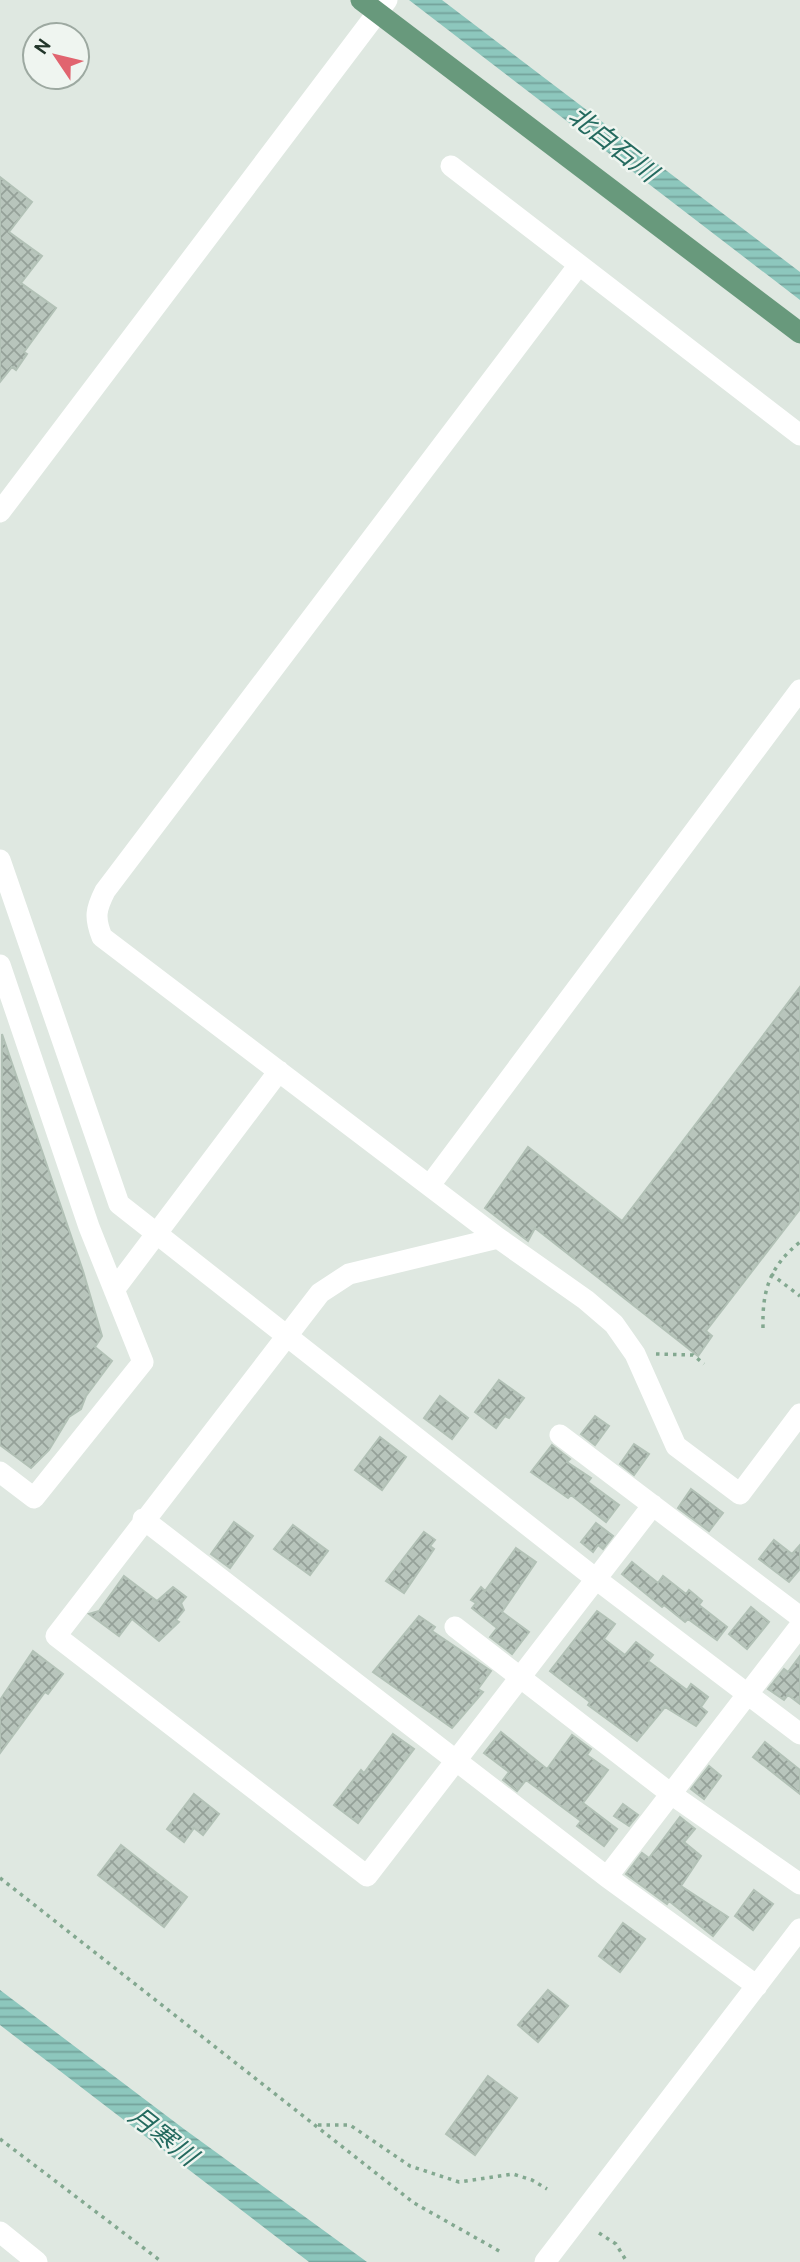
<svg xmlns="http://www.w3.org/2000/svg" width="800" height="2262" font-family="Cabin,'Noto Sans JP',sans-serif">
<style>
.water{fill:url(#water-rules)}
.building{fill:url(#building-cross-hatch);stroke:#b2c1b6;stroke-width:2}
.lines{fill:none;stroke-linecap:round;stroke-linejoin:round}
.path{stroke:#83a890;stroke-width:3.5;stroke-dasharray:3.5 5;stroke-linecap:butt}
.minor{stroke:#fff;stroke-width:21}
.major{stroke:#68997c;stroke-width:21}
.labels{text-anchor:middle;dominant-baseline:central;stroke-width:5;stroke-linejoin:round;paint-order:stroke}
.water-label{font-size:26px;font-style:italic;fill:#246a5f;stroke:#eff5f0}
</style>
<defs>
<pattern id="water-rules" width="6" height="5" patternUnits="userSpaceOnUse" patternTransform="scale(1.75)"><rect width="6" height="5" fill="#8dc7bd"/><path d="M0 2.5h6" fill="none" stroke="#73a29a"/></pattern>
<pattern id="building-cross-hatch" width="8" height="8" patternUnits="userSpaceOnUse" patternTransform="scale(1.75)"><rect width="8" height="8" fill="#b8c5bc"/><path d="M0 0l8 8M0 8l8-8" fill="none" stroke="#95a199"/></pattern>
</defs>
<rect width="100%" height="100%" fill="#dfe8e1"/>
<path class="water" d="M409,0h33l358,272v28z
M0,1990l184,139 183,133h-58l-309,-237z"/>
<path class="building" d="M0,177l32,25 -23,30 33,24 -21,27 35,25 -32,44 3,2 -11,16 -4,-3 -12,15z
M800,987v222l-94,122 6,5 -14,20 -163,-128 -7,13 -43,-33 43,-61 94,74z
M2,1034l81,237 19,65 -7,11 17,14 -26,35 -5,13 -12,8 -20,33 -18,18 -31,-23z
M499,1380l25,18 -15,20 -4,-2 -9,12 -21,-16z
M440,1396l28,22 -16,21 -28,-21z
M595,1416l14,10 -14,19 -14,-11z
M380,1437l26,20 -24,33 -27,-20z
M634,1444l15,10 -15,21 -14,-11z
M552,1445l18,14 -3,3 24,16 -3,4 31,23 -13,17 -35,-27 -3,3 -37,-26z
M691,1489l32,24 -14,18 -31,-23z
M234,1522l19,14 -23,32 -19,-14z
M596,1523l17,13 -10,13 -5,-4 -5,7 -12,-10z
M293,1525l35,26 -18,24 -36,-26z
M424,1532l11,8 -5,6 4,3 -30,44 -18,-12z
M774,1540l18,14 8,-9v24l-11,13 -30,-23z
M516,1548l20,14 -34,50 27,20 -17,22 -22,-17 7,-9 -25,-20 4,-5 -5,-3 10,-13 4,4z
M632,1562l26,21 5,-7 23,18 3,-4 13,11 -3,4 28,22 -10,13 -29,-21 -3,3 -21,-17 -2,2 -40,-33z
M124,1576l33,25 16,-14 13,10 -5,6 3,7 -8,10 3,2 -20,19 -27,-22 -13,17 -30,-22 10,-3z
M751,1607l18,15 -22,27 -18,-15z
M597,1611l18,13 -11,15 21,16 11,-13 17,13 -5,6 39,29 4,-6 17,13 -7,10 6,5 -11,14 -31,-19 -28,34 -49,-36 2,-3 -40,-31z
M419,1616l16,11 -3,4 59,40 -13,18 5,3 -31,36 -79,-56z
M33,1651l30,23 -15,20 -3,-2 -45,61v-53z
M800,1656v48l-12,-9 -4,5 -16,-11 16,-20 4,3z
M501,1732l46,37 25,-34 19,14 -4,6 21,15 -25,33 34,26 -13,17 -27,-20 4,-5 -55,-41 -9,11 -14,-11 6,-8 -25,-19z
M393,1734l21,15 -56,74 -24,-18 27,-35 3,3z
M765,1742l35,28v24l-47,-37z
M709,1766l12,10 -17,23 -13,-10z
M194,1794l25,20 -16,21 -9,-7 -10,14 -17,-13z
M623,1804l15,11 -9,11 -15,-10z
M680,1817l15,12 -11,13 17,14 -20,30 47,31 -15,19 -44,-35 -2,3 -41,-30 16,-21 7,5z
M121,1845l66,52 -23,30 -66,-52z
M754,1890l19,14 -20,26 -18,-14z
M623,1923l22,16 -25,33 -21,-16z
M548,1990l20,16 -30,36 -20,-17z
M488,2076l29,22 -42,57 -29,-21z"/>
<g class="lines">
<path class="path" d="M771,1274l29,22
M763,1328c-1,-38 7,-62 37,-86
M656,1354l37,1 11,9
M0,1878l414,325 87,49
M318,2125h32l60,41 49,16 54,-8 19,6 15,9
M0,2139l162,123
M599,2233l17,11 11,18"/>
<path class="minor" d="M451,166l349,269
M578,266l-473,625c-9,18 -11,26 -3,46l396,301 88,62 28,24 21,30 41,92 64,48 60,-80
M0,512l387,-512
M0,860l119,344 477,375 204,155
M0,965l89,262 54,135 -109,136 -34,-26
M430,1185l370,-495
M498,1238l-149,36 -29,19 -264,343 311,240 286,-371
M114,1290l165,-219
M560,1435l240,182
M143,1519l464,358 150,109
M455,1627l216,167 129,90
M607,1877l193,-251
M0,2232l37,30
M545,2262l255,-333"/>
<path class="major" d="M361,0l439,333"/>
</g>
<g class="labels">
<g class="water-label">
<text transform="translate(613 144) rotate(38)">北白石川</text>
<text transform="translate(163 2136) rotate(38)">月寒川</text>
</g>
</g>
<g transform="translate(56 56) rotate(305)"><circle r="33" fill="#eff5f0" stroke="#9da9a1" stroke-width="2"/>
<path d="M0-5L12 26L0 18L-12 26Z" fill="#e1646f"/>
<text y="-10" font-size="19" font-weight="bold" text-anchor="middle" fill="#22362a">N</text>
</g>
</svg>
